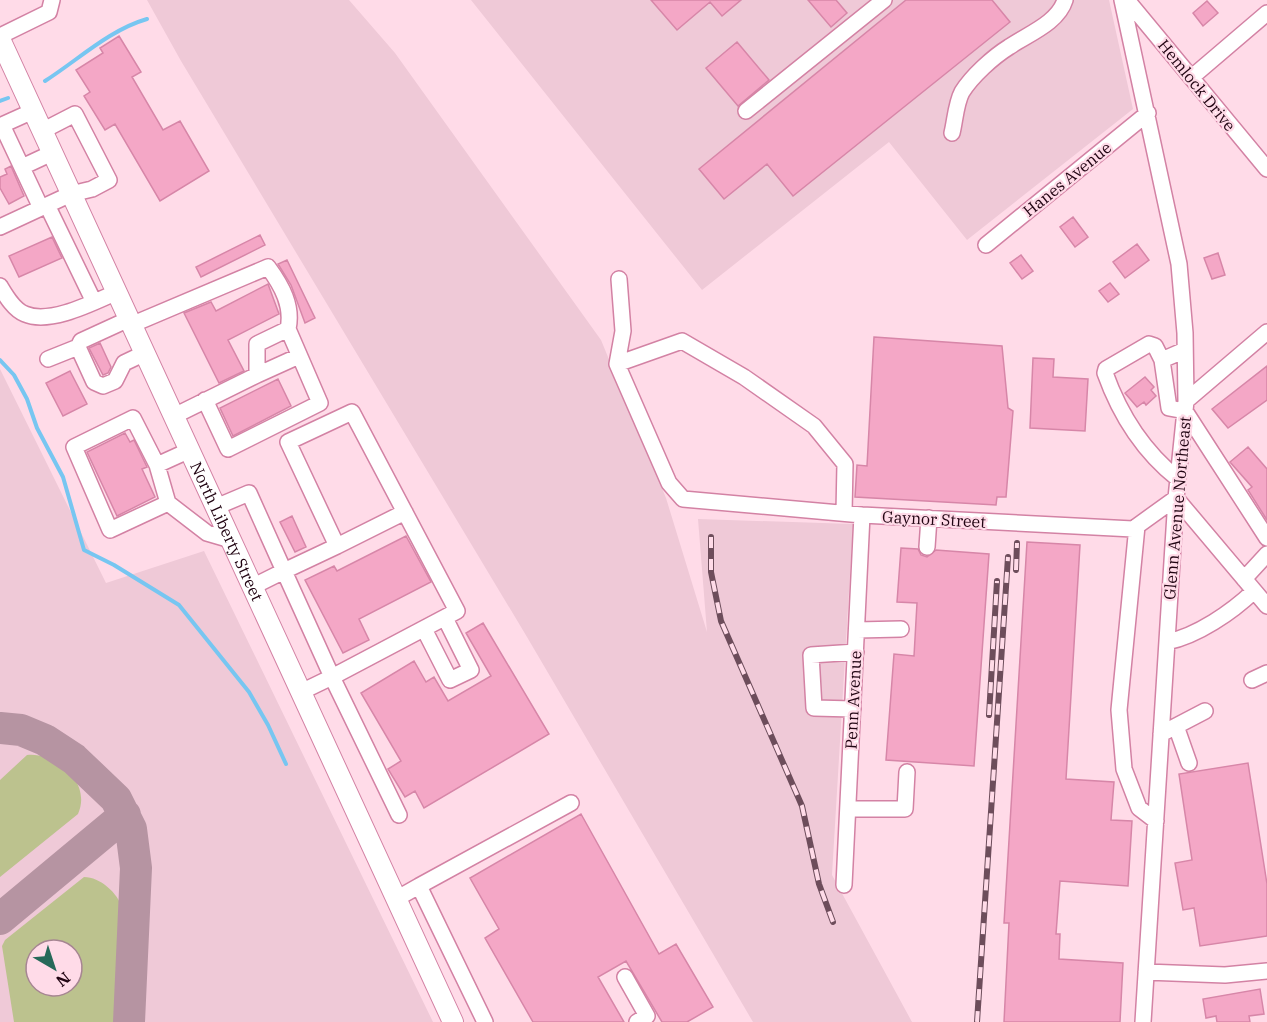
<svg xmlns="http://www.w3.org/2000/svg" width="1267" height="1022" font-family="'IBM Plex Serif',serif">
<style>
.built{fill:#efc9d7;fill-rule:evenodd}
.green{fill:#bcc28e;fill-rule:evenodd}
.lines{fill:none;stroke-linecap:round;stroke-linejoin:round}
.stream{stroke:#77c6f1;stroke-width:4}
.taxiway{stroke:#b694a2;stroke-width:32}
.building{fill:#f4a7c6;stroke:#d786a8;stroke-width:1.5}
.minor-casing{stroke:#d382a4;stroke-width:18}
.major-casing{stroke:#d382a4;stroke-width:22}
.minor{stroke:#fff;stroke-width:15}
.major{stroke:#fff;stroke-width:20}
.rail-casing{stroke:#6d4d5b;stroke-width:6}
.rail{stroke:#ffdbe8;stroke-width:4;stroke-dasharray:11;stroke-linecap:butt}
.labels{text-anchor:middle;dominant-baseline:central;stroke-width:4.5;stroke-linejoin:round;paint-order:stroke}
.street-label{font-size:16px;fill:#210412;stroke:#ffdbe8}
</style>
<rect width="100%" height="100%" fill="#ffdbe8"/>
<path class="built" d="M147,0h202l46,53 206,287 65,158 41,134 -9,-113 155,5 -21,351 80,147h-159l-226,-385 -346,-576z
M471,0h638l24,109 -166,131 -78,-98 -187,148z
M0,369l106,214 98,-32 229,471h-433zM36,950h36v36h-36z"/>
<path class="green" d="M27,755c30,-3 65,28 51,59l-78,63v-97z
M84,877c16,0 34,16 38,31 6,24 -2,87 -3,114h-105l-12,-76 3,-6zM36,950h36v36h-36z"/>
<g class="lines">
<path class="stream" d="M45,81c33,-21 64,-51 102,-62
M0,101l8,-3
M0,360l14,15 13,24 10,29 26,49 21,73 30,15 65,40 70,87 19,33 18,39"/>
<path class="taxiway" d="M0,728l21,2 24,10 29,19 42,40 15,30 5,39 -7,154
M0,919l125,-104"/>
</g>
<path class="building" d="M651,0h90l-19,16 -12,-14 -33,28z
M808,0h28l11,13 -16,14z
M906,0h86l18,22 -217,174 -26,-32 -43,35 -25,-30z
M1207,1l11,12 -15,13 -10,-13z
M119,36l22,36 -9,5 31,53 17,-9 29,50 -49,30 -45,-77 -10,6 -21,-34 6,-4 -14,-22 27,-17 -3,-5z
M737,42l32,38 -31,26 -32,-38z
M11,166l13,30 -15,8 -9,-16v-11l7,-3 -2,-5z
M1073,217l15,20 -13,10 -15,-20z
M260,235l5,10 -64,32 -5,-10z
M52,237l10,21 -43,19 -10,-21z
M1137,244l12,16 -24,18 -12,-16z
M1218,253l7,22 -13,4 -8,-21z
M1021,255l12,16 -11,8 -12,-16z
M287,260l28,58 -10,5 -14,-38 -13,-21z
M1110,283l9,11 -11,8 -9,-11z
M268,284l11,30 -51,26 16,31 -25,12 -35,-70 27,-11 5,9z
M874,337l128,9 6,62 5,3 -7,86h-9l-1,8 -141,-8 2,-32 10,1z
M100,343l11,24 -3,6 -5,2 -14,-27z
M1033,358l21,1 -1,18 35,2 -3,52 -55,-3z
M1267,366v34l-39,28 -16,-19z
M70,371l17,33 -24,12 -17,-33z
M1145,377l9,10 -3,3 5,6 -10,9 -2,-3 -7,5 -12,-14z
M278,379l13,27 -58,30 -13,-28z
M125,433l5,9 4,-2 13,27 -5,2 13,28 -38,19 -30,-64z
M1248,447l19,22v51l-19,-30 4,-3 -22,-25z
M292,516l14,31 -11,5 -15,-30z
M406,536l25,46 -72,37 10,21 -26,13 -38,-73 29,-14 3,5z
M1027,542l53,3 -14,234 48,3 -3,38 21,1 -4,65 -68,-5 -4,53h4l-1,25 64,4 -3,59h-116l5,-99h-5z
M901,548l17,1 3,6 6,2 9,-7 53,4 -15,212 -88,-6 8,-106 20,2 3,-53 -20,-1z
M483,623l66,111 -125,74 -9,-17 -10,6 -17,-28 13,-8 -40,-68 53,-32 12,21 8,-5 14,24 43,-25 -25,-43z
M1248,763l19,121v52l-67,10 -6,-38 -11,2 -8,-47 17,-3 -13,-86z
M581,814l78,140 17,-10 37,63 -26,15h-25l-36,-61 -28,16 26,45h-91l-48,-84 14,-9 -29,-51z
M1260,989l4,25 -15,2 1,6h-33l-1,-6 -10,2 -3,-19z"/>
<g class="lines">
<g class="minor-casing">
<path id="minor" d="M1122,0l57,264 6,69 1,68 -10,97 -33,524
M1127,0l140,169
M0,36l49,-24 3,-12
M1192,77l75,-64
M33,111l-31,14 39,83
M746,111l138,-111
M952,133c3,-12 4,-30 10,-41 10,-16 31,-35 47,-45 19,-13 49,-24 56,-47
M22,167l30,-14
M47,205l47,97
M0,227l71,-33 21,-5 17,-9 -34,-66 -33,17
M986,245l162,-132
M619,279l4,52 -6,33 52,119 14,16 179,16 271,14 43,-31 91,108
M0,286c6,10 14,24 25,28 25,11 69,-12 92,-22
M129,319l-48,22 -3,6 16,35 9,4 12,-5 9,-18 21,-10
M131,325l137,-58c14,19 25,39 20,62l-31,15v31l-83,41
M48,359l30,-12
M1162,360l7,48 16,3 82,127
M617,364l65,-23 62,36 70,49 31,38 -1,49
M257,375l42,-19
M205,400l23,49 92,-46 -32,-74
M1186,401l81,-69
M157,465l-24,-47 -59,29 36,83 58,-27 -11,-38 33,-15
M1178,479c-34,-27 -58,-64 -73,-106l1,-4 43,-25 6,2 7,14 23,-10
M168,503l39,30 24,7
M216,507l33,-14 35,78 -32,16
M1137,526l-18,184 5,59 15,39 17,13
M927,547l2,-29
M1244,579l23,-25
M424,629l26,51 21,-10 -26,-52
M857,630l44,-1
M1167,642c30,-6 65,-30 87,-51
M1252,680l15,-7
M301,692l31,-15 -48,-106 53,-25
M853,709l-39,-1 -3,-53 45,-3
M1176,726l13,37
M1161,734l44,-23
M848,809h57l2,-37
M399,815l-67,-138 125,-66 -105,-199 -64,30 49,104 68,-34
M844,885l18,-370
M419,886l152,-83
M396,899l23,-13 66,136
M1146,972l79,3 42,-4
M625,977l22,39 -10,6"/>
</g>
<g class="major-casing">
<g id="major">
<path id="s1" d="M0,39l453,983"/>
</g>
</g>
<use href="#minor" class="minor"/>
<use href="#major" class="major"/>
<g class="rail-casing">
<path id="rail" d="M711,537v35l10,49 81,185 17,78 14,38
M1016,570l1,-27
M989,715l8,-134
M977,1022l31,-465"/>
</g>
<use href="#rail" class="rail"/>
</g>
<g class="labels">
<g class="street-label">
<text transform="translate(1197 85) rotate(51)">Hemlock Drive</text>
<text transform="translate(1067 179) rotate(-39)">Hanes Avenue</text>
<text transform="translate(1177 508) rotate(-85)">Glenn Avenue Northeast</text>
<text transform="translate(934 519) rotate(3)">Gaynor Street</text>
<text stroke="none"><textPath href="#s1" startOffset="542">North Liberty Street</textPath></text>
<text transform="translate(853 700) rotate(-87)">Penn Avenue</text>
</g>
</g>
<g transform="translate(54 968) rotate(141)"><circle r="28" fill="#ffdbe8" stroke="#a68592" stroke-width="1.5"/>
<path d="M0-4.5L10 22L0 15L-10 22Z" fill="#276959"/>
<text y="-9" font-size="16" font-weight="bold" text-anchor="middle" fill="#210412">N</text>
</g>
</svg>
